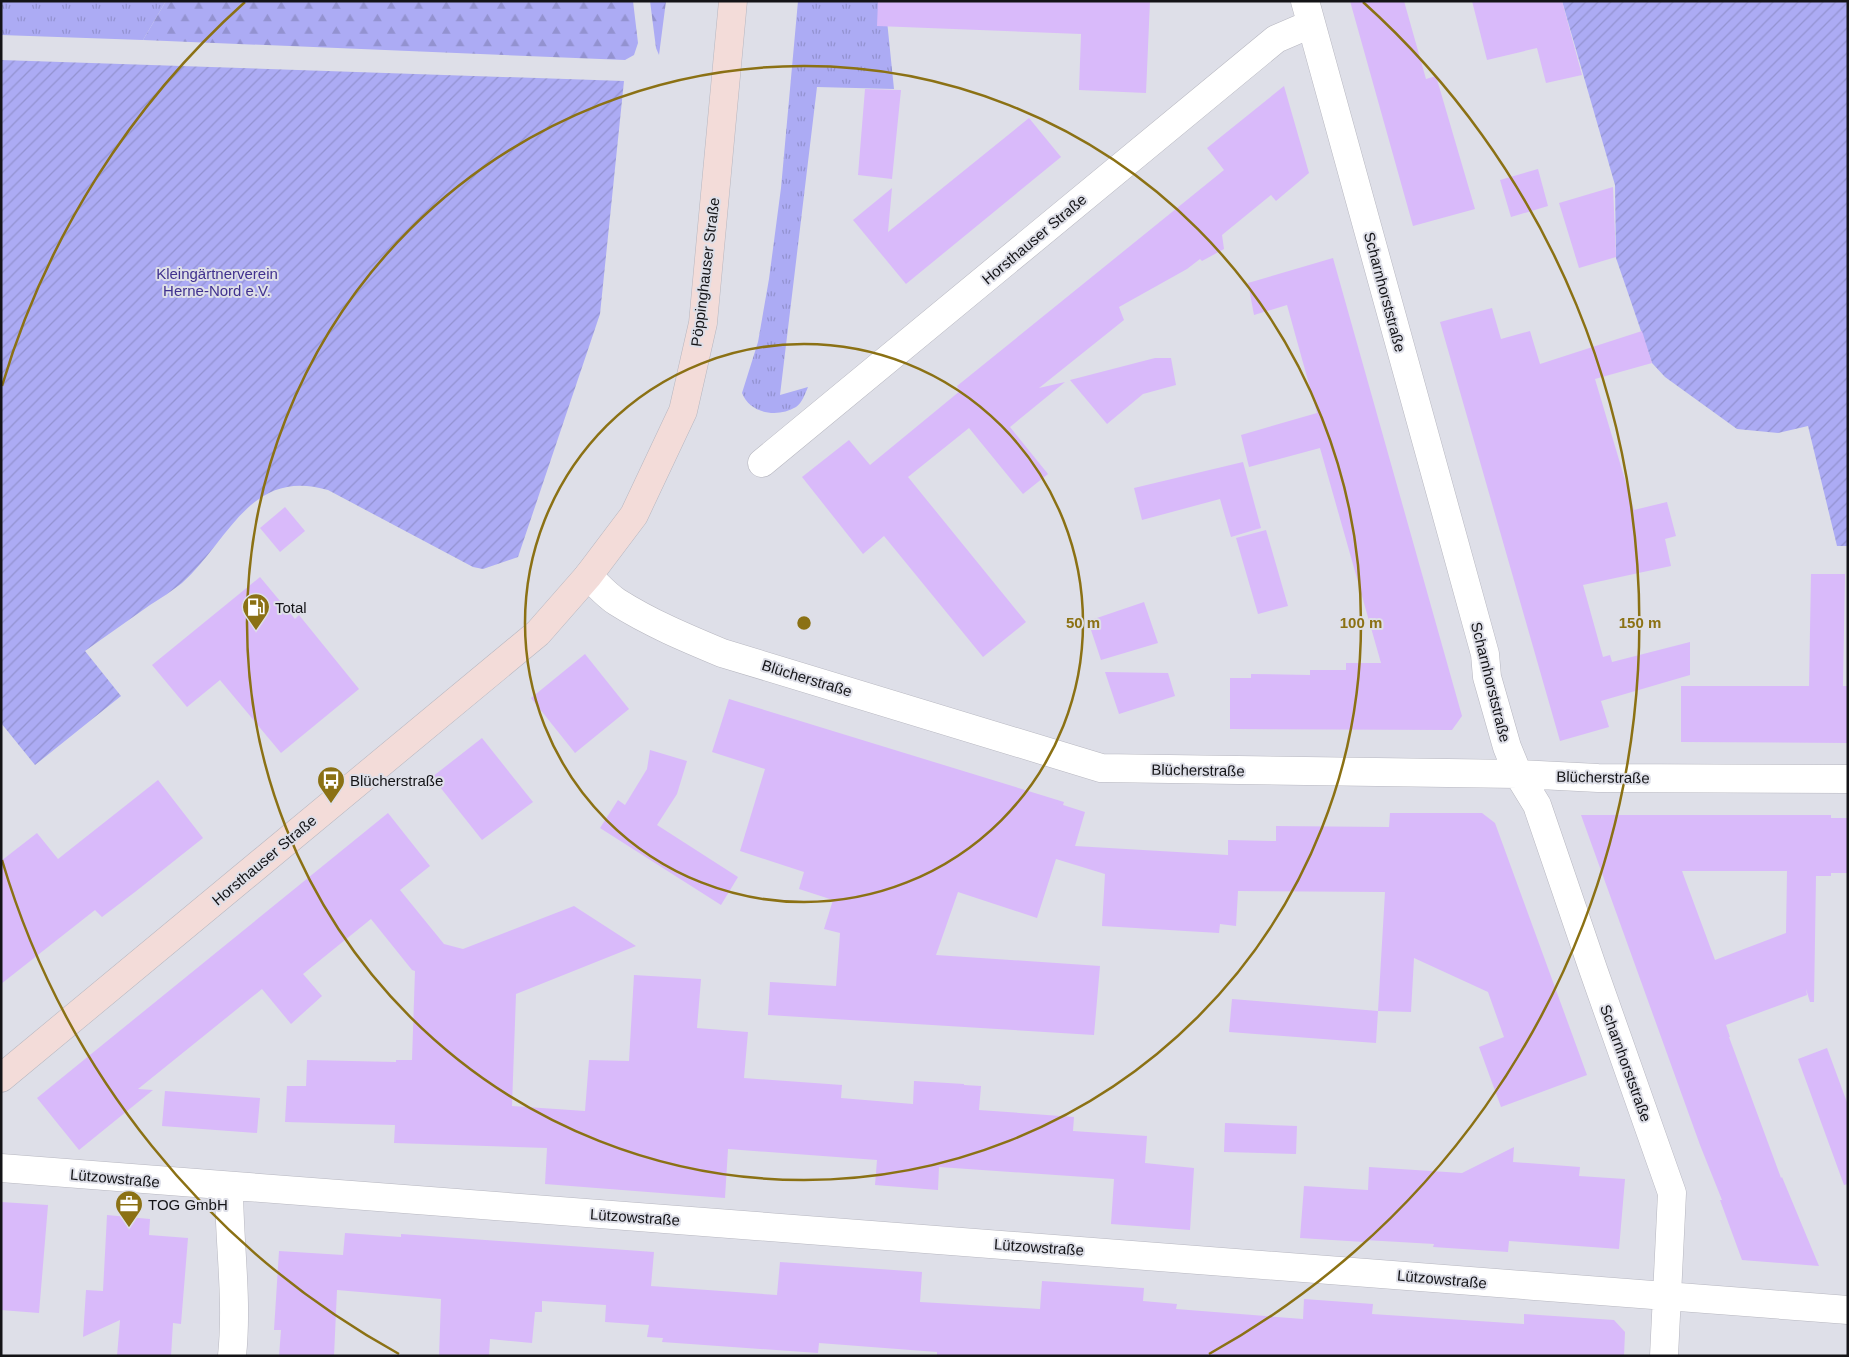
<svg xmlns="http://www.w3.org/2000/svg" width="1849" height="1357" font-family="Helvetica,sans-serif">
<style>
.grass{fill:url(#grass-tufts)}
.forest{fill:url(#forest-firs)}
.garden{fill:url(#garden-furrows)}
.building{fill:#d9bafa;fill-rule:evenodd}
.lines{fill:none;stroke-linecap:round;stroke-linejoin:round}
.minor-casing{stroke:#b7b7c0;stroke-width:29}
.secondary-casing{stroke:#b7b7c0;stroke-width:29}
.minor{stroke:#fff;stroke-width:28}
.secondary{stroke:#f3dcd9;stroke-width:28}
.ring{fill:none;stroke:#8b7114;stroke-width:2.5}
.labels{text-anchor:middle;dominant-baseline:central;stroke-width:4;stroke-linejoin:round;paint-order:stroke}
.street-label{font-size:15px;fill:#141417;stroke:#dedfe8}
.park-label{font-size:15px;fill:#40318e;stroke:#dedfe8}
.poi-label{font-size:15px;fill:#141417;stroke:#dedfe8;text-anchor:start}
.centre{fill:#8b7114;stroke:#dedfe8;stroke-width:2.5}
.ring-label{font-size:15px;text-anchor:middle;font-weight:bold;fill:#8b7114;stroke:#dedfe8;stroke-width:4;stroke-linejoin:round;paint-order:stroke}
</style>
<defs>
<pattern id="grass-tufts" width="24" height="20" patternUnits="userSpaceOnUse" patternTransform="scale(1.25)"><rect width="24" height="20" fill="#acabf4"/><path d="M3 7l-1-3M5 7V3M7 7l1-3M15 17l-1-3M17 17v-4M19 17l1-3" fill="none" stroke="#9392d0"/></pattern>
<pattern id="forest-firs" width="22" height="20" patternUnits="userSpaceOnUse" patternTransform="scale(1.25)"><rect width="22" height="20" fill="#acabf4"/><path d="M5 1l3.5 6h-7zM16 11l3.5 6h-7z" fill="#9392d0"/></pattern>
<pattern id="garden-furrows" width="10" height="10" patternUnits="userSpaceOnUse" patternTransform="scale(1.25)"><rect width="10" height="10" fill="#acabf4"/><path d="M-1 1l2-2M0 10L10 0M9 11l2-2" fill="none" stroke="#9392d0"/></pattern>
</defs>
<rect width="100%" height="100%" fill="#dedfe8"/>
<path class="grass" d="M1,1h165l-23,39 -142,-5z
M798,1h87l9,88 -77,-2 -37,308 28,-8c-3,7 -6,16 -12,20 -18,11 -46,7 -54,-14l16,-51 11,-63 12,-91z"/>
<path class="forest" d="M166,1h467l5,42 -4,12 -9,5 -482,-20z
M650,1h16l-7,54 -3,-7z"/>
<path class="garden" d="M1562,1h286v545h-11l-29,-120 -30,7 -41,-4 -72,-52 -13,-14 -36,-105 -1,-73z
M1,60l623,21 -24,233 -82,243 -35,12 -10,-2 -145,-77c-78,-23 -99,51 -146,93 -10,8 -21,15 -32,22 -21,15 -43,30 -65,46l36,45 -86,69 -34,-42z"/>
<path class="building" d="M878,1h272l-4,92 -67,-3 2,-56 -204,-8z
M1350,1h54l22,78 10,-3 39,133 -62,17z
M1472,1h90l20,74 -36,8 -9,-35 -50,12z
M1284,86l25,87 -33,28 -5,-6 -49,40 2,14 -22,12 -2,-2 -13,10 -68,38 5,13 -85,68 26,-6 -55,45 38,47 -25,20 -54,-66 -61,49 118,145 -43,35 -99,-121 -21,18 -61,-77 47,-37 21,25 90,-74 -3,-5 267,-216 -17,-22z
M865,89l36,1 -9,89 -34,-4z
M1029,118l32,39 -155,127 -53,-64 39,-32 -4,44z
M1538,169l10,37 -37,11 -11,-37z
M1613,187l3,70 -37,11 -20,-65z
M1333,258l129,458 -10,14 -222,-1v-51h21v-4l59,1v-5h36v-7h35l-61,-215 -71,19 -8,-32 76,-22 -30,-108 -33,10 -6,-32z
M1492,308l9,31 29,-8 10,33 102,-33 10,32 -57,16 39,131 33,-8 9,34 -11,3 6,27 -88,19 20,72 7,-2 2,7 78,-20v33l-89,26 8,26 -49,14 -120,-419z
M1155,358h16l5,27 -33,9 -36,30 -37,-44z
M1243,462l18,66 -30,9 -11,-38 -78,21 -8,-32z
M285,507l20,24 -25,21 -20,-24z
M1266,530l22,76 -30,8 -22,-76z
M1811,574h34l-2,112h5v57l-167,-1v-56h128z
M260,577l35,42 4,-4 60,74 -78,64 -61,-73 -33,27 -35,-42z
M1144,602l14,41 -57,17 -13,-39z
M585,654l44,55 -54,44 -44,-55z
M1105,672l63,1 7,23 -56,18z
M729,699l335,103 -1,3 22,7 -10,34 153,9v-15l48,1v-15l113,1 1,-14h92l13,10 92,252 -86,32 -22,-60 25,-10 -16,-45 -74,-34 -3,54 -33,-1 7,-119 -147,-1 -2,35 -16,-2 -1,9 -117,-7 3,-52 -49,-15 -19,59 -79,-26 -22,63 164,11 -6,69 -326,-20 2,-33 66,4 4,-53 -16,-4 9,-29 -34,-11 5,-17 -64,-21 25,-82 -53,-17z
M482,738l51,64 -51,38 -50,-63z
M650,750l37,11 -10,33 -20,31 81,52 -17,28 -121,-77 18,-28 7,5 22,-36z
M158,780l45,58 -68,54 -33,25 -7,-7 -94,74v-123l36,-28 21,26z
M388,813l42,53 -30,24 44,54 19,5 111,-43 62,40 -120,48 -4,112 73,5 4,-51 40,1 5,-86 67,4 -4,49 51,4 -4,46 98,7 -1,13 72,6 1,-23 50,3v1l17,1 -2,24 95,7 -1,14 74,5 -2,27 49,5 -4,62 -79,-6 3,-45 -175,-12 -1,23 -63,-5 2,-25 -149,-11 -3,49 -180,-14 2,-36 -153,-5 1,-18 -110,-3 2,-36h19l1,-26 89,2v-2h16l3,-89 -3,-1 -41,-51 -68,55 19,22 -31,28 -29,-35 -124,100 15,1 -74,60 -42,-52z
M1581,815h250v3h17v55h-17v3h-15l-2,126h-4l-4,-13 1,6 -81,30 4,12h-1l52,141 1,-1 37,89 -77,-6 -22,-60h2l-22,-55zM1682,871h105l-1,62 -71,27z
M1232,999l146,12 -2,32 -147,-11z
M1827,1048l21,57v79l-4,1 -46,-126z
M165,1091l95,7 -3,35 -95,-7z
M1225,1123l72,3 -1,28 -72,-2z
M1514,1147l-1,15 67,5 -1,9 46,3 -6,70 -110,-8 -1,11 -75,-5 1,-3 -69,-4 -1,2 -64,-4 4,-52 64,4 1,-23 93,6z
M1,1202l47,3 -9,108 -38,-3z
M107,1215l43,4 -1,16 39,3 -7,86 -8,-1 -2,33h-54l3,-36 -37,17 3,-47 17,1z
M345,1233l56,4v-3l253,18 -3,34 126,9 3,-33 142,10 -2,30 120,7 2,-28 102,7 -1,13 34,3 -1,5 127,10 1,-20 69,5 -1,10 152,10v-10l90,6 11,12 -1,24h-687v-4l-118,-9 -1,10 -156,-11 1,-4 -16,-1 2,-12 -44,-3 1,-17 -64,-4v11h-7l-3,31 -42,-4 -1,17h-50l2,-57 -104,-9 -3,66h-55l2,-26h-7l5,-79 64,4z"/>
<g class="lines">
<g class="minor-casing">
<path id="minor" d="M1305,1l180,653 2,23 20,70 11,27 19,31 56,164 79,224 -8,163
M762,463l514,-424 35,-15
M588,576c9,8 18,19 29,26 33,21 69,36 105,51l379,115 417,6 80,4 250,1
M1,1168l1847,142
M229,1187c0,56 9,112 3,169"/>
</g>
<g class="secondary-casing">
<path id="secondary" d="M1,1078l537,-445 50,-57 46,-61 49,-104 20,-88 30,-322"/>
</g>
<use href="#minor" class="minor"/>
<use href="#secondary" class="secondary"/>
</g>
<g class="ring">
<circle cx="804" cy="623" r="279"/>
<circle cx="804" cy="623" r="557"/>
<path d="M399 1354A836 836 0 0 1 2 860M2 386A836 836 0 0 1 245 2M1363 2A836 836 0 0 1 1209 1354"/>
</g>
<defs>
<g id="fuel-pin" transform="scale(1.4375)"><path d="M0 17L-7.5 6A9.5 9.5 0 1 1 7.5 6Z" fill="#8b7114" stroke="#dedfe8"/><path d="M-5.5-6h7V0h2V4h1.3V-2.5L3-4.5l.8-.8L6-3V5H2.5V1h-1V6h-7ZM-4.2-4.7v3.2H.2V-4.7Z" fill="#fff"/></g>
<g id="bus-pin" transform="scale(1.4375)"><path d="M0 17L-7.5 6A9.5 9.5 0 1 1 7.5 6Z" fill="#8b7114" stroke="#dedfe8"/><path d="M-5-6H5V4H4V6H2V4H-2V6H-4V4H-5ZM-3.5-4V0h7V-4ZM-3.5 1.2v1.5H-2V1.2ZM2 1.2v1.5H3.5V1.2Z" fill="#fff"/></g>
<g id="office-pin" transform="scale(1.4375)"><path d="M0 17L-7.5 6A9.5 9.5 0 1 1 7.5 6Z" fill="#8b7114" stroke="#dedfe8"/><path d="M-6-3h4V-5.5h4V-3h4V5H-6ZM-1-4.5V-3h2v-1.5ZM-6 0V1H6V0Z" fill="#fff"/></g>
</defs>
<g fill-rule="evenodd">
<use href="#fuel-pin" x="256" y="607"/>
<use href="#bus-pin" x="331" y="780"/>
<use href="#office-pin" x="129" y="1204"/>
</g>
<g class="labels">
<g class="street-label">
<text transform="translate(1034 239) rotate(-40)">Horsthauser Straße</text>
<text transform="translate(705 272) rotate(-83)">Pöppinghauser Straße</text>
<text transform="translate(1385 292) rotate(75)">Scharnhorststraße</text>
<text transform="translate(807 678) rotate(17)">Blücherstraße</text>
<text transform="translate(1491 682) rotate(76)">Scharnhorststraße</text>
<text transform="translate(1198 770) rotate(1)">Blücherstraße</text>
<text transform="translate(1603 777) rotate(1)">Blücherstraße</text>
<text transform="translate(264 860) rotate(-40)">Horsthauser Straße</text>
<text transform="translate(1626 1063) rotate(70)">Scharnhorststraße</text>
<text transform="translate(115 1178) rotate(5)">Lützowstraße</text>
<text transform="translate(635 1217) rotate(4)">Lützowstraße</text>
<text transform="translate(1039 1247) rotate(4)">Lützowstraße</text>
<text transform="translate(1442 1279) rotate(5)">Lützowstraße</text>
</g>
<g class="park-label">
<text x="217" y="273">Kleingärtnerverein<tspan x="217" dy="17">Herne-Nord e.V.</tspan></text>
</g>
<g class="poi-label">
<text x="275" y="607">Total</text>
<text x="350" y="780">Blücherstraße</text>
<text x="148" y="1204">TOG GmbH</text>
</g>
</g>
<circle cx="804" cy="623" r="8" class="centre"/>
<g class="ring-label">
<text x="1083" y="628">50 m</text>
<text x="1361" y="628">100 m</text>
<text x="1640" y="628">150 m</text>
</g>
<rect width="1849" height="1357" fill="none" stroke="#141417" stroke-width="5"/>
</svg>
